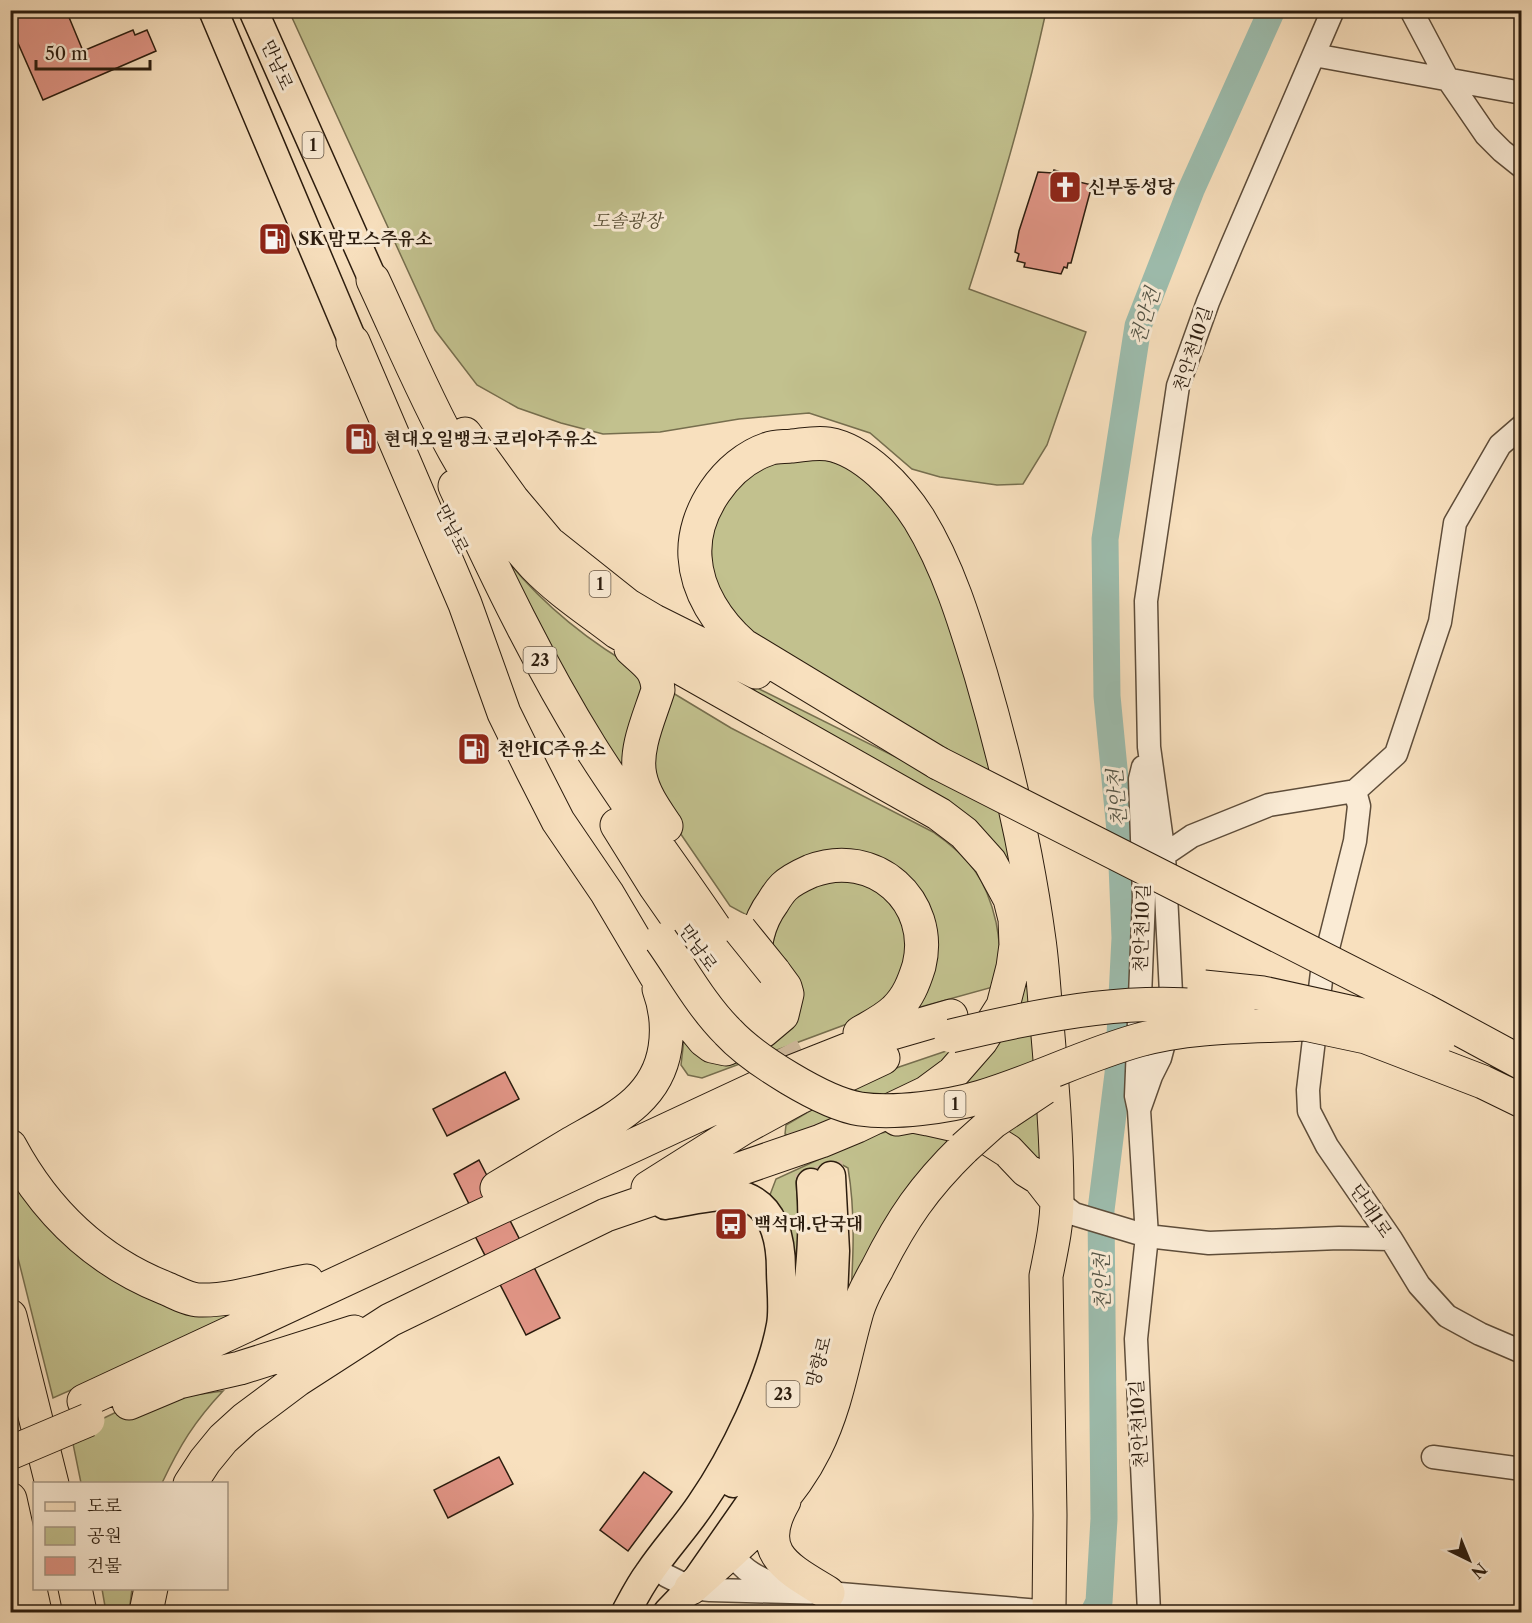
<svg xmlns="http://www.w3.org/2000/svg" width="1532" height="1623" font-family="'Libre Caslon Text','Noto Serif KR',serif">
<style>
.green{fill:#c2c18e;stroke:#766e4e;stroke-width:1.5}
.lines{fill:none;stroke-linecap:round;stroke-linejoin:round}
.river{stroke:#9dbdae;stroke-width:27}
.building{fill:#e19586;stroke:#2b1c0e;stroke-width:1.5}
.major-tunnel{stroke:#cfb99b;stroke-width:28;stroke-dasharray:28 14;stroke-linecap:butt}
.minor-casing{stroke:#5e4d3a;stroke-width:25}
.major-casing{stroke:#2b1c0e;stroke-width:31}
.highway-casing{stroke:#2b1c0e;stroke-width:35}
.minor{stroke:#faebd5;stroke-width:22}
.major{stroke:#f8e0be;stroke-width:28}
.highway{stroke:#f8e0be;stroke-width:33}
.highway-bridge-casing{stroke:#2b1c0e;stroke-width:35;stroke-linecap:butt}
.highway-bridge{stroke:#f8e0be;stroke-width:33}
.labels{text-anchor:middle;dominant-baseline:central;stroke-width:6;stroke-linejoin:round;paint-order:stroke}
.shield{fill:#faebd5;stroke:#695a4a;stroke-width:1.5}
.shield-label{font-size:16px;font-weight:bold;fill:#2b1c0e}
.street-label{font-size:18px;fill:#2b1c0e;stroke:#faebd5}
.poi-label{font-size:18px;font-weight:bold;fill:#2b1c0e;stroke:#faebd5;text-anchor:start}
.park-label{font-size:18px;font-style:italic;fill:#584e34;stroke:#faebd5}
.water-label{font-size:20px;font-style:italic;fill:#535446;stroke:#faebd5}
</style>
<rect width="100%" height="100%" fill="#f8e0be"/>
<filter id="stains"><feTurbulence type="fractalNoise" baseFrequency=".00333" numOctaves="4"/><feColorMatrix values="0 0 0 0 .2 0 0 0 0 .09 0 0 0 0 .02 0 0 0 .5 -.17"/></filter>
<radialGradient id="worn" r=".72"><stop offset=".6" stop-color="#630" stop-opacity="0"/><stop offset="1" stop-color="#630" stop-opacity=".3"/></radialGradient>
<path class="green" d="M289,11h753l3,5c-20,92 -47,183 -76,273l117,43 -39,113 -24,39 -26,1 -57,-8 -28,-8 -42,-36 -61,-20 -70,6 -79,13 -57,2 -42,-11 -43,-15 -41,-23 -42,-55z
M806,454l47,14 51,51 29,58 50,144 34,159 -363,-236 75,30 215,107 -167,-120 -65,-67 -1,-70 42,-56z
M507,560c37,46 85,84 137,113l-8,123 -77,-135z
M668,690l63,38 202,104c36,25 53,46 63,90 2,12 5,25 3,37 -1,10 -4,19 -6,28l-87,24 26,-49 -73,-107 -107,63 -22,-12 -52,-76 -30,-55z
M827,877l47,7 37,45 -14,63 -50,32 -145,54 -14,-3 -7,-10 4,-34 87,-84 8,-33 16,-21z
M1029,955l20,222 -110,-86z
M961,1046l-63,51 -106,40 -7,-3 1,-9 66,-39 47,-19z
M891,1131l66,5 -107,175c3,-48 6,-96 -2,-143l-7,-4 -37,10 -8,7 4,58 -8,78 -24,-117 8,-21 96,-44z
M10,1167l17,25 194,114 10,8 -4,7 -174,77 -42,-168z
M223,1391c-29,31 -43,54 -61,92h-81l-10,-49 64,-31z
M102,1589h30l-3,23h-23z"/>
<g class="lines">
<path class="river" d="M1094,1612l5,-10 5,-83 -3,-309 17,-136 7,-136 -4,-97 -14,-145 -2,-157 33,-213 53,-136 81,-180"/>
</g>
<path class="building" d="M10,10h56l17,41 50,-21 2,5 12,-5 9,21 -113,49 -33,-75z
M1054,170l26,8 -1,4 13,3 -21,78h-3l-1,5 -3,-1 -3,7 -37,-7 1,-4 -8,-2 2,-7 -4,-2 4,-21 19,-59 15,1z
M505,1072l14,27 -72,37 -14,-27z
M479,1160l81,158 -34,17 -52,-101 8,-4 -28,-56z
M499,1457l14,27 -65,34 -14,-28z
M644,1472l28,20 -44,59 -28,-21z"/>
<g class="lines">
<path class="major-tunnel" d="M765,1009l46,89 9,27 11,51
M786,1091l13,32 12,60"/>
<g class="minor-casing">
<path id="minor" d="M1411,10l36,68 39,57 16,16 20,16
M1314,55l208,38
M1143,767l-3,12 4,118 -8,199 3,14 8,126 -11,103 13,273
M1355,791l4,15 -4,35 -33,131 -14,118 1,21 18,35 64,93 28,46 28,31 33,18 42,18
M1164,855l28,-19 77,-31 86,-14 41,-37 44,-132 15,-99 45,-78 22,-19
M1139,1110l12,-34 9,-18 12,-45 -8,-158 -15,-108 -3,-146 32,-215 30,-84 23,-55 102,-237
M1057,1201l17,13 73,22 62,7 130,-5 52,1
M1433,1457l89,12
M735,1536c-1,7 -2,14 0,20 8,17 32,25 47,32
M667,1576l24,12 19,2 118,3 224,19"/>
</g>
<g class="major-casing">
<path id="major" d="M213,10l140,332
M253,10l120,270
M733,1483c21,-31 43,-64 55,-101 19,-59 28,-137 23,-199
M626,1612c7,-13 14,-27 23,-39 16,-24 36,-45 52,-69 32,-46 70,-124 80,-179 3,-17 0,-37 0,-55 0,-27 -5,-61 -35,-73 -18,-6 -62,5 -81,8
M668,1612l23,-24 76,-109 38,-66 20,-61 8,-54 2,-47 -4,-75"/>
</g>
<g class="highway-casing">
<path id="highway" d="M353,342l112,262 39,109 28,57 26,51 49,72 61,103 36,44 8,6 14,3 37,-18 19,-16 5,-21 -2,-7 -11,-15
M465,434l47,65 37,44 34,27 44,35 27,16 102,51
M455,486c41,89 84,178 136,262 56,89 123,170 174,261
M631,649c15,14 26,19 27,41 -8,26 -24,59 -18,86 4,19 16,35 26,50
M938,763l-195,-118c-25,-22 -46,-53 -48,-88 -3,-44 31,-94 73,-108 7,-3 16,-2 24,-3 11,-1 24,-4 36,-2 36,6 72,45 91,75 29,47 46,103 62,156 25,86 46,176 58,265 4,28 5,56 8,84 5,58 10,116 10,175 0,26 -6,52 -11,77l4,239 -1,97
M617,825l38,61 92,132
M757,972c-6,-24 2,-51 16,-70 3,-5 7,-11 11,-15 7,-7 18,-12 27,-16 63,-24 124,30 108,95 -5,16 -11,32 -24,44 -9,9 -23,16 -35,23
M897,1119l16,-3 15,3 40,9 18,9 22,14 18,19 13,8 18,23
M10,1146c35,65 85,114 155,142 10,4 24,12 34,12 36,1 73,-13 108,-19
M497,1188c25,-15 50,-30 75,-45 42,-24 85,-43 93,-95 3,-20 1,-40 -6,-59
M648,1188l95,-60 57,-31 83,-39
M10,1316l42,168
M84,1401l707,-329 91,-36 69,-20
M129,1403l50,-21 61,-14 114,-36
M190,1484l15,-23 18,-22 22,-20 52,-39 93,-60 216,-105 215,-74 36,-15 69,-33 27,-20 28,-32 22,-35 10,-39 3,-22 -1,-26 -5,-20 -20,-37 -26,-29 -25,-19 -322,-182c-27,-21 -58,-41 -82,-66 -76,-83 -115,-185 -162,-286
M10,1499l25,113
M784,1501c-30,52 3,67 44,92
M75,1588l5,24
M691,1588c46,-41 96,-82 124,-139 22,-44 28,-88 41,-134 4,-16 13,-32 21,-46 25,-50 47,-82 87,-121
M146,1612l5,-24"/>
</g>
<use href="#minor" class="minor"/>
<use href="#major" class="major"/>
<use href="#highway" class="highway"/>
<g class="highway-bridge-casing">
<path id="highway-bridge" d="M938,763l486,247 98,53
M740,930l34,42
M661,940c22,31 40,65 67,92 25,27 95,71 132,77 34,5 88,-2 121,-12 54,-16 104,-42 158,-57 54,-15 112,-13 167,-16
M1204,987l59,6 132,29 45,15
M1286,1020l80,17 117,45 39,19
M951,1036c91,-22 195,-43 287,-25
M964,1148l29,-26 51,-34
M10,1453l78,-33"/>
</g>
<use href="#highway-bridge" class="highway-bridge"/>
</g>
<defs>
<g id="church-square" transform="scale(1.725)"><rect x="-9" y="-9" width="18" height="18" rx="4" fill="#8f2418" stroke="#faebd5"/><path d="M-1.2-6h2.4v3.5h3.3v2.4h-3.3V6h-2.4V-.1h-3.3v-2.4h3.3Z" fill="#fff"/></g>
<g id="fuel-square" transform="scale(1.725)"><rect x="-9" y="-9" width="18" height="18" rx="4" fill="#8f2418" stroke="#faebd5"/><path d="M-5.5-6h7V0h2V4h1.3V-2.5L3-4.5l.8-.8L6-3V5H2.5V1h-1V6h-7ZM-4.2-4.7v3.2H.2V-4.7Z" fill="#fff"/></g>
<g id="bus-square" transform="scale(1.725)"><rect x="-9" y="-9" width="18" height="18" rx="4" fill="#8f2418" stroke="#faebd5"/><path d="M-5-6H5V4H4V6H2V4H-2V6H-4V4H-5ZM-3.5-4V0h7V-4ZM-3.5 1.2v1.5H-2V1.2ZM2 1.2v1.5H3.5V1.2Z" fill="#fff"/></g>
</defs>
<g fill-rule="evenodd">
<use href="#church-square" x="1065" y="187"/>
<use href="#fuel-square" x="275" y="239"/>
<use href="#fuel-square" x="361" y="439"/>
<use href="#fuel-square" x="474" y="749"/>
<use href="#bus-square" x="731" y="1224"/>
</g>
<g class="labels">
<g class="shield">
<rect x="302.5" y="132" width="21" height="26" rx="4.5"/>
<rect x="589.5" y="571" width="21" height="26" rx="4.5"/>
<rect x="523.5" y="647" width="33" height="26" rx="4.5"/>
<rect x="944.5" y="1091" width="21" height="26" rx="4.5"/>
<rect x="766.5" y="1381" width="33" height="26" rx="4.5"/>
</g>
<g class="shield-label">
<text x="313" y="145">1</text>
<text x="600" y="584">1</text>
<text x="540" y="660">23</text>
<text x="955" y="1104">1</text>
<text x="783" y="1394">23</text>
</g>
<g class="street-label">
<text transform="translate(277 65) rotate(66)">만남로</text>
<text transform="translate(1193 349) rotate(-72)">천안천10길</text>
<text transform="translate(452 529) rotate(64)">만남로</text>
<text transform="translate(1142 928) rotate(-88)">천안천10길</text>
<text transform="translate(698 948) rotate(55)">만남로</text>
<text transform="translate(1371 1211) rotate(56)">단대1로</text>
<text transform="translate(819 1362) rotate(-75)">망향로</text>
<text transform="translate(1139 1424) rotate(-93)">천안천10길</text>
</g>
<g class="poi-label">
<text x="1088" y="187">신부동성당</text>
<text x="298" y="239">SK 맘모스주유소</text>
<text x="384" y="439">현대오일뱅크 코리아주유소</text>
<text x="497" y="749">천안IC주유소</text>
<text x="754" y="1224">백석대.단국대</text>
</g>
<g class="park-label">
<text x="627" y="221">도솔광장</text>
</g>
<g class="water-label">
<text transform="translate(1145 316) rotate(-73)">천안천</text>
<text transform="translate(1117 798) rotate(-95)">천안천</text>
<text transform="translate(1102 1282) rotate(-91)">천안천</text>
</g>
</g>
<rect width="1532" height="1623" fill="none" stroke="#f8e0be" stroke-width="36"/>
<rect x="12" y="12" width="1508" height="1599" fill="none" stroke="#2b1c0e" stroke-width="3"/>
<rect x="18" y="18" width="1496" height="1587" fill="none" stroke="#2b1c0e" stroke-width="1.5"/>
<rect x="33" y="1482" width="195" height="108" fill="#faebd5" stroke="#a79885" stroke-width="1.5"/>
<rect x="45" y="1502" width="30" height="9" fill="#f8e0be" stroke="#a79885" stroke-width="1.5"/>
<text x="87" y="1512" font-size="18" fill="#2b1c0e">도로</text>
<rect x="45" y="1527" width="30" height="18" fill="#c2c18e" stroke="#a79885" stroke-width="1.5"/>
<text x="87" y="1542" font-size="18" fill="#2b1c0e">공원</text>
<rect x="45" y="1557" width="30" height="18" fill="#e19586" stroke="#a79885" stroke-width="1.5"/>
<text x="87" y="1572" font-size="18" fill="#2b1c0e">건물</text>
<g transform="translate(1469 1560) rotate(137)" stroke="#faebd5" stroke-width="4.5" paint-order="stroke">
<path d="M0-4.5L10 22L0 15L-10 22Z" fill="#2b1c0e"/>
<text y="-9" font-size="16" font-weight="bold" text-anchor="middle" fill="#2b1c0e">N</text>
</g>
<path d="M36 60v9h114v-9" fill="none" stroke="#2b1c0e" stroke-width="3"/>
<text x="45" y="60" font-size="18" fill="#2b1c0e" stroke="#faebd5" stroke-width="4.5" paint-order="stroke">50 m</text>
<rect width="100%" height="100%" filter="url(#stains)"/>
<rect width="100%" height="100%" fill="url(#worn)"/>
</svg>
